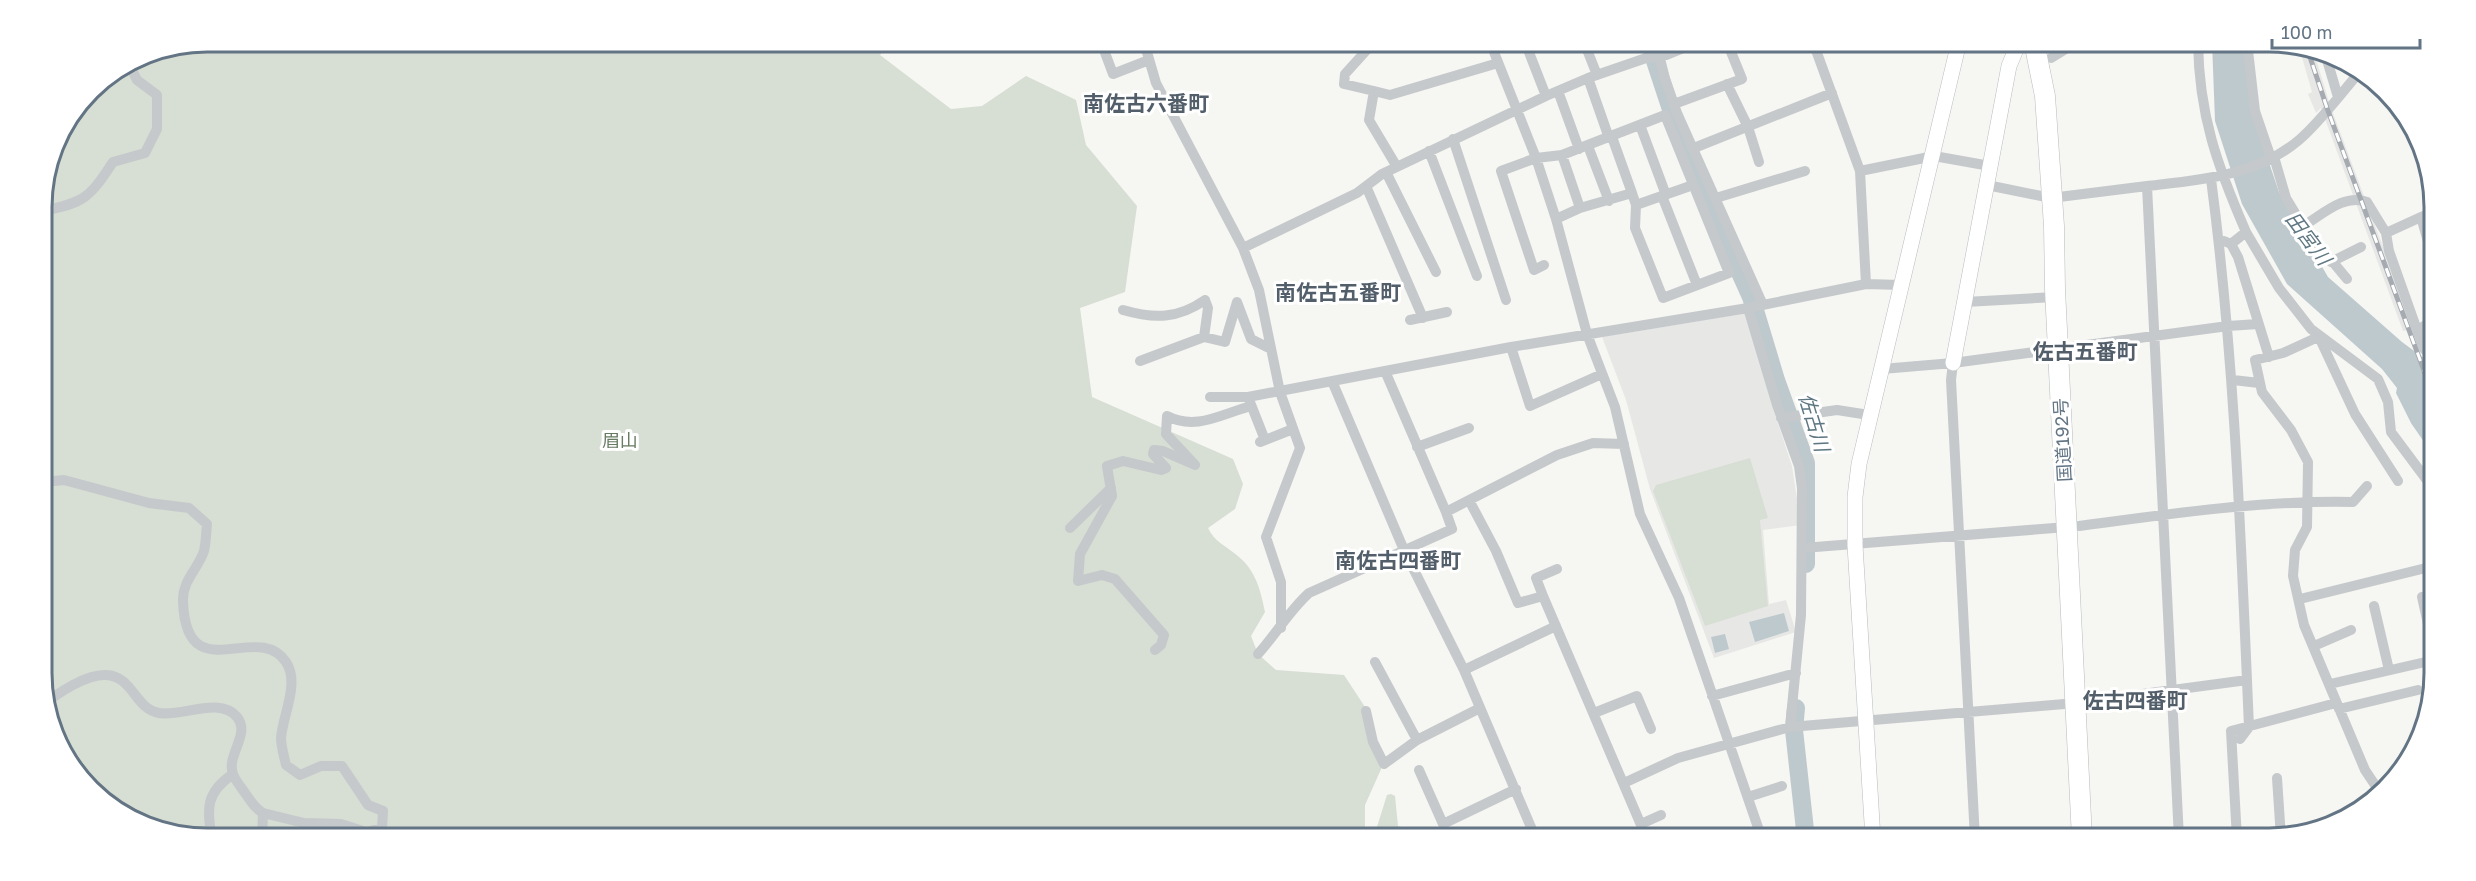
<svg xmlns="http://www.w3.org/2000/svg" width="2476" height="881" font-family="'Golos Text','Noto Sans JP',sans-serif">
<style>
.built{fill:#e7e8e6}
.green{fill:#d7ded3}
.water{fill:#bec9ce}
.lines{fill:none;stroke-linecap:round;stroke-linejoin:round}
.river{stroke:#bec9ce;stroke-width:18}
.secondary-casing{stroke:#b7bcc1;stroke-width:16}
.highway-casing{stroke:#b7bbbe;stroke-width:21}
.street{stroke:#c5c9cc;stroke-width:10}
.secondary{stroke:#fff;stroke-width:15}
.highway{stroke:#fff;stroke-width:20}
.rail-casing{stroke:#a5abb1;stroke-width:5}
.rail{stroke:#fff;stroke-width:3;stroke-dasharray:9;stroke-linecap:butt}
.labels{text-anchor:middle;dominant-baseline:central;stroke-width:6;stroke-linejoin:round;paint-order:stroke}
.park-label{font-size:18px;fill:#677c63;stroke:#fff}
.street-label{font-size:18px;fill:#637585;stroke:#fff}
.water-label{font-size:20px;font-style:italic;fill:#5f7782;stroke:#fff}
.quarter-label{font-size:21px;font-weight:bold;fill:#525e6a;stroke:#fff}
.rim{fill:none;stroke:#637585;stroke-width:3}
</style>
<rect width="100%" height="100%" fill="#f6f6f2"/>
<path class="built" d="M2299,47l14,2 17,56 83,222 -5,3 -5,1 -82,-223 -5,5 -8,-19 4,-2z
M1747,313l23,86 22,67 9,59 -38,5 6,74 17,-4 10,32 -82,26 -64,-169 -24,-89 -24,-63z"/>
<path class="green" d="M208,42h684l-12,13 71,54 31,-3 44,-30 50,24 10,45 51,61 -12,86 -45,16 12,89 141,62 10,25 -8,25 -27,19c6,14 20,19 31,29 17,14 22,35 26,55l-14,24 7,18 18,16 68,5 21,32 17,60 -17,38v23l11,2 11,-35 4,-1 4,2 3,30 47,13h-1237l-53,-9 -72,-48 -38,-77 -3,-508 17,-63 39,-51 47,-29z
M1750,458l18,60 -8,2 8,86 -63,20 -52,-135 3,-6z"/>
<path class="water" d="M2212,42h31l7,65 29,85 49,85 74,65 31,23v90l-22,-32 -15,-30 1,-5 -15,-19 -95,-85 -45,-80 -27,-83z
M1784,613l5,18 -34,11 -6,-20z
M1725,634l4,15 -14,4 -4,-16z"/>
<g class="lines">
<path class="river" d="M1655,61l28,85 68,151 25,83 30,83v101
M1796,708l-2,22 12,109"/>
<g class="secondary-casing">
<path id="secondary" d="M1953,363l56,-297 10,-24
M1873,839l-18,-294v-48l4,-33 100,-422"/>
</g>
<g class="highway-casing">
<path id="highway" d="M2034,42l11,54 9,130 1,63 27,550"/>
</g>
<path class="street" d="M1101,42l12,32 36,-14
M1144,42l12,41 87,165 16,42 21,102 20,56 -34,89 15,45v46
M1490,42l46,116 20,61 31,115 28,73 25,107 39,84 83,241
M1525,42l21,54
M1584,42l13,33
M1646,42l3,15
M1656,42l9,37 12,34 86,192
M1813,42l47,129 6,113
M2198,42c1,73 19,123 48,190
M2247,42l8,69 16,47
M2325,53l13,44
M2051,58l26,-16
M1588,78l21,60
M1727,84l21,43 11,35
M1374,91l-30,-7 1,-10 29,-32
M1558,91l21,58
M1674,104l68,-25 -15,-37
M1640,125l26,70
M1612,137l20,56
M1453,139l53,161
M1588,146l21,55
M1694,148l138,-55
M1429,151l48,125
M1562,155l18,53
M2274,157l12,41 17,28
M1397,167l-28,-47 5,-29 16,4 108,-32
M1860,171l74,-15 56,10
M1386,172l50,100
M2211,179c24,182 30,365 38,548l-9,12
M1987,185l64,13 96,-12 32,653
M1366,186l57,132
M2147,186c52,-6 110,-10 152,-46 20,-17 41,-45 58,-65
M1662,196l35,89
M1716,198l89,-27
M42,211c43,-8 48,-14 71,-49l32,-9 12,-24v-34l-20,-15 -8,-16
M2421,217l12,-5
M1556,219l24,-11 52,-15 4,12
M2224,241l7,3 7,13 31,100
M2231,244l15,-12 33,56 32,41 67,50 10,23 3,30 38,51 4,15
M1243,248l114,-55 25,-19 164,-78 42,-18 61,-21 17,-2 32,-13
M2331,262l30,-15
M1544,265l-10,5 -33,-99 35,-13 26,-3 103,-40 64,158 -66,25 -28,-70 1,-23 57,-20
M2347,279l-44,-53c19,-11 41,-33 64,-24l19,31
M1965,302l90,-5
M1748,308l29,97 22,61 3,22 -1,127 -11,112
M1123,310c31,9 55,9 82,-10l3,8 -4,29 -64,24
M1410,320l37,-8
M2433,321l-16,9 7,19 9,8
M2417,330l-28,-79 -3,-18 35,-16 12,42
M1204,337l21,5 12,-40 14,37 20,10
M2318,337l-35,16 -28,7 7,32 29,38 17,32 -1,65 -12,23 -2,26 11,49 61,145 14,21
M2319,337l36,77 43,67
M1511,347l19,59 72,-32
M1953,363l-2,17 24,459
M1882,369l71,-6 275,-37 30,-2
M1385,371l61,141 111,-57 36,-12 31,1
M2233,380l26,3
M1332,381l72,169 60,120 72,169
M1210,397h38
M1781,418l56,-8 32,5
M1265,440l-17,-43 263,-50 237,-39 118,-24 35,1
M1260,442l33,-13
M1417,447l52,-19
M44,482l20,-2 85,23 40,5 18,16c-1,9 -1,19 -3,27 -6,18 -22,30 -21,50 3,91 75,18 103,61 14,21 -3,52 -5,76 0,8 3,18 5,27l14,10 21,-9h21l26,39 15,6 -1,17 -16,4 -25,-8 -37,-1 -41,-10
M1470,502l26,49 22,52 25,-7 104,243
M2079,526c91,-12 182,-26 274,-24l14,-16
M1070,528l41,-40
M1803,548l264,-21
M1543,596l-7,-18 21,-9
M2422,597l12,54
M2300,599l134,-33
M2374,606l15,64
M2314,646l37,-16
M1155,650l6,-5 3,-10 -49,-56 -13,-4 -24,6 2,-27 32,-58 -5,-30 16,-5 38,9 5,-2 -13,-14 1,-4 9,1 32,14 -29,-31 1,-18c29,15 54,-2 84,-10
M1258,654c18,-20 31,-43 51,-61l143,-64 -6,-17
M1375,662l42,78
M1464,670l92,-44
M2330,684l104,-24
M1712,696l84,-23
M45,704c14,-12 42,-30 61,-29 27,1 28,33 53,38 23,4 61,-17 78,4 14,17 -11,38 -4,57 2,6 8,13 12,19 6,8 9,15 18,20l-1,26
M2339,709l79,-19
M1366,711l7,31 11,22 33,-24 63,-32
M1594,713l43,-17 14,33
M1419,770l24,54 73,-35
M2277,778l4,60
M1624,783l54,-25 112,-31 286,-24 171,-23
M1748,797l34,-11
M1641,824l20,-9
M212,839c-5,-30 -7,-46 21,-65
M2237,839l-6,-108 105,-28"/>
<use href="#secondary" class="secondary"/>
<use href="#highway" class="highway"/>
<g class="rail-casing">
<path id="rail" d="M2307,48l20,60 106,287"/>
</g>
<use href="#rail" class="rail"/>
</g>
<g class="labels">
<g class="park-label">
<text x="620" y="440">眉山</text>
</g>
<g class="street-label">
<text transform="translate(2062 440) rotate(-93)">国道192号</text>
</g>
<g class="water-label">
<text transform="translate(2309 238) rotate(53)">田宮川</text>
<text transform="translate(1815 422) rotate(73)">佐古川</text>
</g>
<g class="quarter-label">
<text x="1146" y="103">南佐古六番町</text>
<text x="1338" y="292">南佐古五番町</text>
<text x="2085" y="351">佐古五番町</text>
<text x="1398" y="560">南佐古四番町</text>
<text x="2135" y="700">佐古四番町</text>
</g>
</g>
<path d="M0 0H2476V881H0ZM207 52H2269A155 155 0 0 1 2424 207V673A155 155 0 0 1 2269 828H207A155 155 0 0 1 52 673V207A155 155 0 0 1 207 52Z" fill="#fff" fill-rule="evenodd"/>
<path class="rim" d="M207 52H2269A155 155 0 0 1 2424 207V673A155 155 0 0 1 2269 828H207A155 155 0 0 1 52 673V207A155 155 0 0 1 207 52Z"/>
<path d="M2272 39v9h148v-9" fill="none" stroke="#637585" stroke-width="3"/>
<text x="2281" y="39" font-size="18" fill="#637585" stroke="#ffffff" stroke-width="4.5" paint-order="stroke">100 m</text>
</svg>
